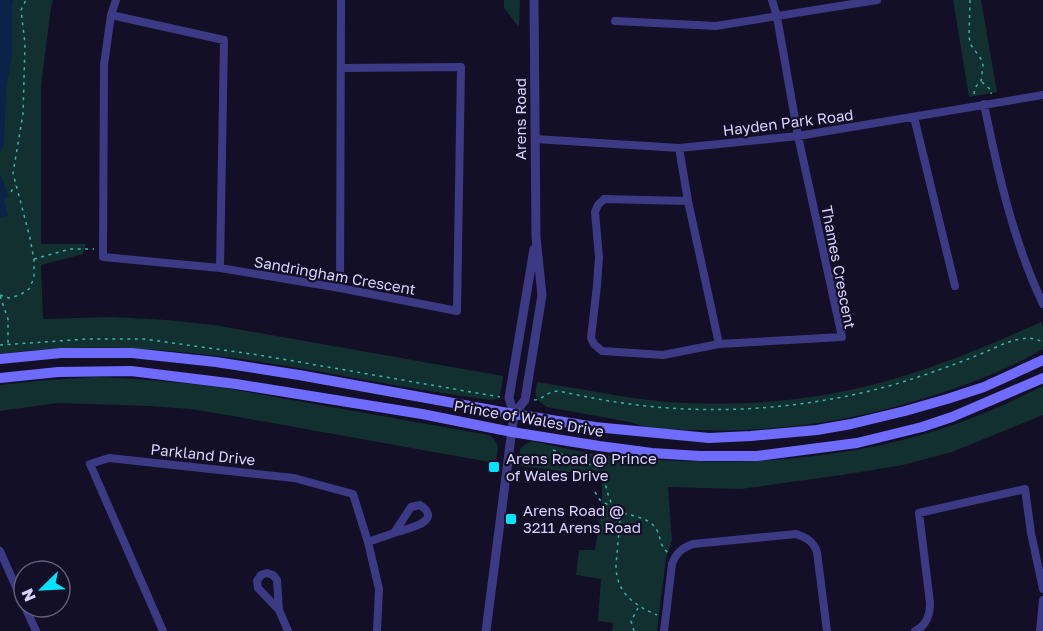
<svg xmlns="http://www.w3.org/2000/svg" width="1043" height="631" font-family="'Golos Text',sans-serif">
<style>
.green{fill:#12302f}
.water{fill:#0c2248}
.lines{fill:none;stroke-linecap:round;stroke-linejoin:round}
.path{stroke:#2fb8b0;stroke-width:1.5;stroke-dasharray:3 4.5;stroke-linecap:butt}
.minor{stroke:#3d3a85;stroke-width:8}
.tertiary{stroke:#3d3a85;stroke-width:9}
.secondary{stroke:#6f6bff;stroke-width:10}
.poi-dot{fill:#00e5ff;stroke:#130f26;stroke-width:2}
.labels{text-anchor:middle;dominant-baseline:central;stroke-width:4.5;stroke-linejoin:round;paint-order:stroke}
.street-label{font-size:15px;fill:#d9d4ff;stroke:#130f26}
.poi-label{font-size:15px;fill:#d9d4ff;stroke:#130f26;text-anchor:start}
</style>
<rect width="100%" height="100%" fill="#130f26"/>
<path class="green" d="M0,0h53l-2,7 -10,79v158h45l-3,10 -42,11 2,54 68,-2 56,3 47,5 289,51 -2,15 -4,8 -7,1c-163,-22 -324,-70 -490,-46z
M504,0h16l-1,27 -15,-19z
M953,0h28l16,92 -28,5z
M1041,322l2,5v22c-30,18 -63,31 -96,42 -79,27 -162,42 -246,39 -18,0 -37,0 -55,-3 -8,-2 -15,-5 -22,-6 -26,-5 -51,-9 -77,-14 -12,-8 -13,-10 -10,-25 40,6 82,15 121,19 79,7 164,0 239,-23 50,-15 97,-35 144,-56z
M95,377c45,2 90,5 135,12l259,46c12,9 9,15 6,28l-262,-47 -42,-7 -43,-3 -90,-3 -58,8v-26l37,-4z
M1043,386v29l-91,37 -49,13 -61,10 -101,14 -73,-2 4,53 -6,18 -9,73h-45l1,-8 -15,-2 3,-42 -25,-4 3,-25h16l7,-49v-25l-83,-10 1,-17 7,-6 5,-2c23,5 47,11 71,14 129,15 266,7 386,-44 19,-7 36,-17 54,-25z"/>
<path class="water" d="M0,0h14l-2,3v54l-6,33 -2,54 -4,8z
M0,174l9,22 -5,4 4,16 -8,2z"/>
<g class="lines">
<path class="path" d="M970,0l-1,37 2,8 10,14 2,6 -2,17c-6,4 -8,8 -6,16
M982,82l10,9 -1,3
M11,192l4,-7
M34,259l36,-10h24
M0,295l9,3 11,-3 9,-6 5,-11v-18l-4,-22 -17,-65 10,-59 2,-70 -4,-34 5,-10
M0,296l8,23v25
M0,345l87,-6h57l115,16 241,42
M534,400c9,0 11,-8 24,-9 24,5 48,10 72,13 94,13 199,3 288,-27 22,-7 43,-15 65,-24 12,-5 24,-12 38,-14 8,-2 15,0 22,3
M553,450l23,11 16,4 7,5 5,9 5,19 11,22 -4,45c0,28 18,40 41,50
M595,492l5,8 13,8
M617,510c11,6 27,6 36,15 9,8 5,22 16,28
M634,631l-3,-10 7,-13"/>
<path class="minor" d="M116,0l-5,15 -7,50 -1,192 117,11 120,20 117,23 4,-244 -119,1
M111,15l113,25 -4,228
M615,21l101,5 161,-26
M984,104c14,69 29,137 59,200
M914,117l41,169
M535,139l144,9 119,-12 245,-41
M679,148l9,53 31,143 123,-7 -44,-201 -21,-119 -5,-17
M688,201l-84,-2 -6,6 -3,7 4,45 -2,28 -6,53 3,6 8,7 61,4 56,-11
M340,288l1,-288
M420,505c25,17 -15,24 -26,28l17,-26z
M368,542l26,-9
M0,551l24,54
M267,573l6,2 4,5 2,30 -21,-22 -1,-7 4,-6z
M25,607l11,24
M279,610l9,21
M163,631l-73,-167 19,-6 185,20 59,16 15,48 11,47 -2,42
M664,631l8,-67c4,-11 10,-16 21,-20l103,-10c11,4 17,7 21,18l10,79
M915,631c12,-6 15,-16 15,-28l-11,-90 106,-24 6,44 12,56
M1040,631l3,-31"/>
<path class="tertiary" d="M514,414l11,-14 17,-105 -6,-58 -2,-237
M486,631l28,-217 -5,-16 25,-149"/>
<path class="secondary" d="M0,359l61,-6h71l84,9 83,13 215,39 81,13 114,11 42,-2 66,-6 34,-6 54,-13 42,-12 37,-12 59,-27
M0,378l58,-6 73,-1 105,13 186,30 90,18 87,14 53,7 48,3h57l100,-13 65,-16 30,-10 91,-39"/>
</g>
<g class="poi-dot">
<rect x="488" y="461" width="12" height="12" rx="3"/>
<rect x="505" y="513" width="12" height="12" rx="3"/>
</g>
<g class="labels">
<g class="street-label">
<text transform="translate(520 119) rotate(-90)">Arens Road</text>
<text transform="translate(788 122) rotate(-7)">Hayden Park Road</text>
<text transform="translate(839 267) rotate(79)">Thames Crescent</text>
<text transform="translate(335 275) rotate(10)">Sandringham Crescent</text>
<text transform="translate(529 418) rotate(10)">Prince of Wales Drive</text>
<text transform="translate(203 454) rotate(6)">Parkland Drive</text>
</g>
<g class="poi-label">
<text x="506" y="458">Arens Road @ Prince<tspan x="506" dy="17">of Wales Drive</tspan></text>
<text x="523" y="510">Arens Road @<tspan x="523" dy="17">3211 Arens Road</tspan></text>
</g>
</g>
<g transform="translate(42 589) rotate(246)"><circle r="28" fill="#130f26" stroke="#625e7d" stroke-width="1.5"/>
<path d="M0-4.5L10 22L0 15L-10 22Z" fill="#00e5ff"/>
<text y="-9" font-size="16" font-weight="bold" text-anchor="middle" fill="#d9d4ff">N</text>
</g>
</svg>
